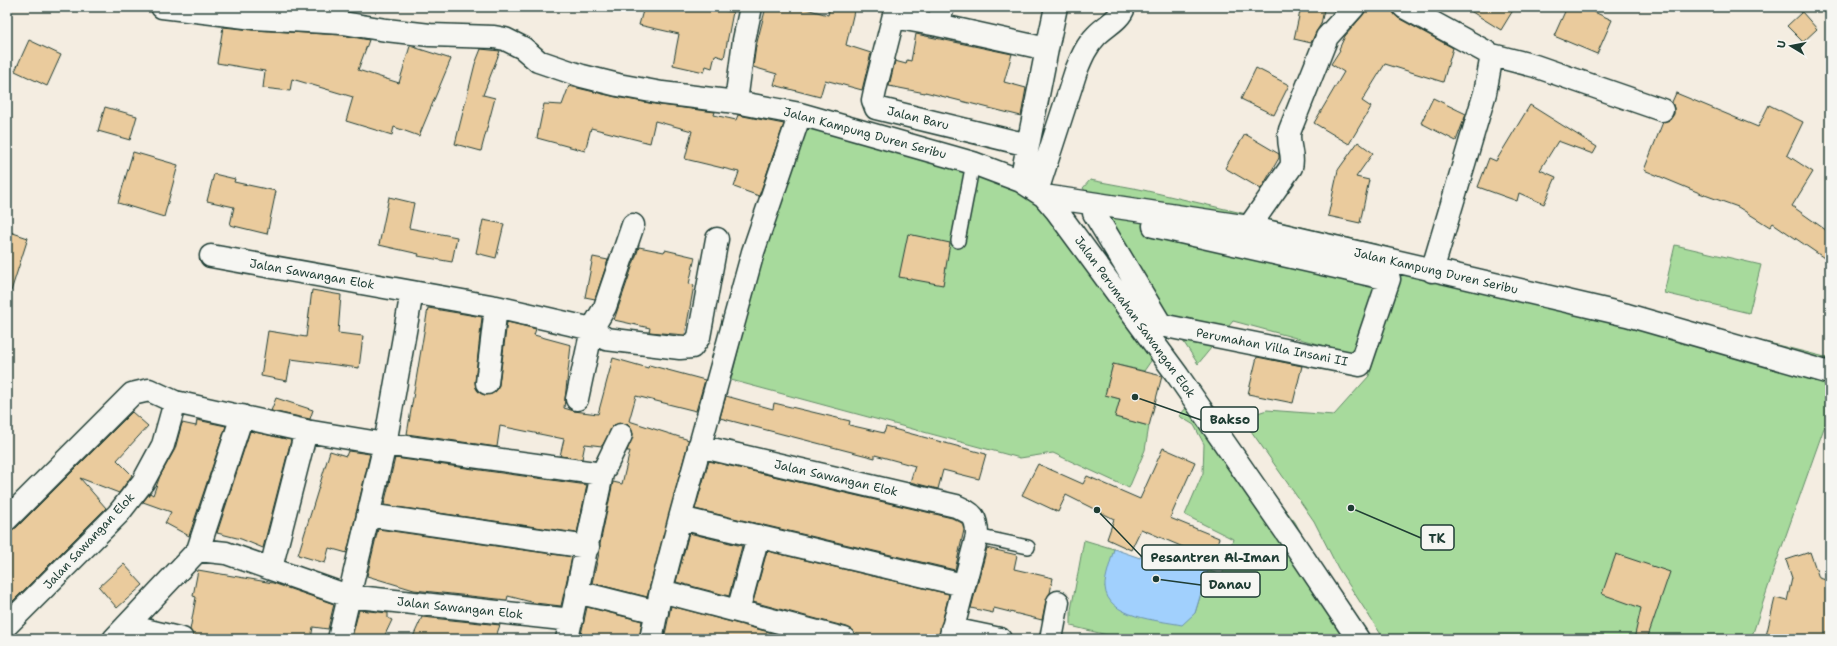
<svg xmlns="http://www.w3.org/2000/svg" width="1837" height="646" font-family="'Shantell Sans',sans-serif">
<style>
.green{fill:#a7da9c;stroke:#638c68}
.water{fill:#a1d0fd;stroke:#6d95ad}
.building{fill:#eacb9d;stroke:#1f3d34}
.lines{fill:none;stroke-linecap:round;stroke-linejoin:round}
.lane-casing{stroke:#1f3d34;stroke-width:16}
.street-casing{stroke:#1f3d34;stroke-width:25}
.lane{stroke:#f6f6f2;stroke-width:13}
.street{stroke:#f6f6f2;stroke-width:22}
.labels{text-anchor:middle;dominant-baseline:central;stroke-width:3.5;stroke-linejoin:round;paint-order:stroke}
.street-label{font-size:12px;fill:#1f3d34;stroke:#f6f6f2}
.leader{fill:none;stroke:#1f3d34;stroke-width:1.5}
.callout-dot{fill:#1f3d34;stroke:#f6f6f2;stroke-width:1.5}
.callout{fill:#f6f6f2;stroke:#1f3d34;stroke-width:1.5}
.callout-label{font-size:13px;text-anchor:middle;font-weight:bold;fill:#1f3d34}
</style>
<rect width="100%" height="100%" fill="#f4ede1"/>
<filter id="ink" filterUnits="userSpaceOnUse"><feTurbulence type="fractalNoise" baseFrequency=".025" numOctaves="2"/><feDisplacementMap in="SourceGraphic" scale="8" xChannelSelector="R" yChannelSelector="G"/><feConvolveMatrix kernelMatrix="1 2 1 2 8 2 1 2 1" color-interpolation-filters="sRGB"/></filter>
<g filter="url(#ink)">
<path class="green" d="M808,115l237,59 117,171 -18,26 -31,-7 -7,31 14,4 -4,18 33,9 -4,24 -16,38 -76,-35 -33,5 -289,-78 34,-139z
M1090,180l49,9 249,58 -29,108 -126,-34 -35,43 -115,-176z
M1675,245l86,20 -12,48 -85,-20z
M1404,252l425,106 1,53 -56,158 -23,70h-367l-46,-71 -24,-47 -72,-103 25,-8 67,5 35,-39 25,-84z
M1196,397l99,125 26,47 50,70h-248l-52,-13v-16l13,-70 30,9 -9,38 90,26 13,-43 14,6 11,-37 -48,-24 18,-42 1,-29 -10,-19 -15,-9z"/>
<path class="water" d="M1114,549l26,9 2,-4 46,16 8,-5 12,5 -13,43 -13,12c-24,-5 -75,-7 -77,-38 -1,-7 7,-30 9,-38z"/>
<path class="building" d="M644,7h59l30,5 -9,46 -9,-3 -3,13 -6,-2 -2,6 -31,-7 6,-31 -40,-9z
M766,7h33l29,8 2,-8h25l-9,38 25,8 -9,37 -37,-10 -5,17 -46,-12 3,-11 -24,-7 3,-21z
M1301,7l23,3 -3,14 -5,8 -5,11 -17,-4z
M1366,7h18l9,4 5,7 55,30 -10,34 -58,-18 -23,37 9,6 -22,37 -35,-21 30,-51 -13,-8 9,-14 -1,-1 6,-13 18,-21z
M1464,7h51l-14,23z
M1567,7h16l29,13 -15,34 -43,-18z
M1802,12l15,17 -14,13 -16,-16z
M223,27l30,3 89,5 27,5 -11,30 41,13 11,-37 41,13 -32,77 -25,-9 -2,8 -46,-14 7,-24 -61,-18 -2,12 -27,-3 2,-17 -48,-8z
M916,34l96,20 -8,28 22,6 -5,28 -96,-24v1l-36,-7 6,-25 11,3 1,-4 4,1z
M29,40l32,15 -14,31 -32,-15z
M481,49l19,2 -17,44 12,3 -14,53 -26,-7 20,-80z
M1256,68l33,17 -15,30 -33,-16z
M569,86l47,11 44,8 55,7 -1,3 22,5 2,-5 46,9 -25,72 -25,-9 5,-15 -54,-13 7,-28 -37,-10 -5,22 -59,-15 -6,23 -48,-13 7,-34 18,1z
M1676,93l82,34 11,-22 34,17 -16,33 26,17 -21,34 38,27v29l-57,-39 -3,4 -32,-20 -36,-13 -58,-24 19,-48 7,-2 4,-6v-6l-2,-6z
M1433,98l33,16 -10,27 -35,-18z
M1530,105l67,42 -4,7 -35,-13 -18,29 16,7 -12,27 -25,-11 -2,8 -39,-14 11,-29 7,3z
M105,107l32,9 -7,24 -32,-9z
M1245,134l34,20v4l-18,31 -36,-21z
M1358,142l15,11 -17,24 13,3 -9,43 -32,-7 10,-46z
M133,152l45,13 -14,52 -46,-14z
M214,174l21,5 -1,3 42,9 -9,43 -37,-9 4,-18 -27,-6z
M389,197l25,6 -5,25 48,9 -5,25 -34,-6 1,-2 -40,-9z
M483,220l21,4 -8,34 -20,-5z
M7,231l21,7 -17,53h-4z
M908,234l42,9 -7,42 -44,-8z
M639,247l25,5 1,-2 30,7 -6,27 5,1 -9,50 -36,-3 1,-4 -36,-8z
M593,257l15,3 -13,39 -10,-2z
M312,290l29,5 -3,38 25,3 -4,32 -68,-9 -4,22 -26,-5 7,-45 38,6z
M428,308l54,9 -7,65 1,6 4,5 5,2 7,-1 5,-4 2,-5 8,-63 29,7 -2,6 37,10 -7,63 10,3 24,3 15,-56 35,10 1,-3 56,15 -9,31 -60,-15 -7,25 60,19 -42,157 -55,-14 8,-34v-5l13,-62 9,2 8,-33h-3l6,-17 -2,-6 -4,-4 -6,-1 -7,2 -12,21 -17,-2 -3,15 -22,-3 4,-17 -64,-13 -3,21 -90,-13z
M1257,357l45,9 -9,37 -45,-9z
M1113,364l49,12 -13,50 -34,-9 5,-18 -15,-4z
M726,396l47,13 1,-6 76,18 -1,4 35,8 2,-6 100,27 -7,25 -36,-9 -5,19 -28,-7 5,-16 -40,-11v3l-155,-40z
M276,398l37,12 -3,9 -39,-8z
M132,412l16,14 -31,34 15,15 -13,18 -39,-15 26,30 -99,99v-76l9,-3z
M197,420l29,6 -37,110 -24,-13 6,-11 -28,-10 7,-9 3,2 7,-19 15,-27 7,-26 14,3z
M250,431l41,9 -28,108 -22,-9 -24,-6z
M1163,448l32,14 -25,56 49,20 -8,21 -70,-30 -10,21 -24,-11 7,-20 -48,-24 -8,17 -36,-17 16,-31 45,20 4,-8 53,23z
M330,451l16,5 2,-5 22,3 -23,99 -18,-5 -4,15 -27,-8z
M395,458l192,27 -10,48 -193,-28z
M709,461l243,57 10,5 2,7 -9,40 -260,-61z
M378,529l194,28 -11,49 -26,-3 -27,-7 -1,4 -93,-10 -47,-14z
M689,533l53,13 -13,50 -53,-14z
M987,548l30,7 -3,14 39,9 -3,15 -4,7 -4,20 -48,-12 -1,5 -22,-5z
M767,551l182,43 -11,45h-82l-3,-9 -6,-3 -94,-25z
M1810,552l9,26 11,3v58h-54l-10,-3 9,-38 12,3 5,-23 -6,-18z
M1616,554l54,18 -23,67h-13l7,-31 -39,-14z
M124,564l19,21 -26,23 -18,-21z
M198,570l75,13 61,21 -6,25 -15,-2 -2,12h-117l-4,-9 6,-33 -3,-1z
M671,606l124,33h-131z
M587,607l55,14 -3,18h-59z
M359,610l29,3v5l4,2 -9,19h-26l-5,-2z
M422,617l78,8 -5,14h-83z"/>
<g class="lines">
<g class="lane-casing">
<path id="lane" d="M958,241l15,-78
M977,536l51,11"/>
</g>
<g class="street-casing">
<path id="street" d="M162,7l92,11 89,5 43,7 44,5 64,2 11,2 18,9 15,13 44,15 36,9 44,8 74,9
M751,7l-7,33 -8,62 64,12 173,49 48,18 23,15 12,14 122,166 115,166 65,97
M896,7l-20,79 -3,14 3,8 152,37
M1404,7l88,48 -7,38 -53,178
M894,17l44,8 109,24 -26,132
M938,25l5,-18
M1047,49l9,-42
M1492,55l43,11 127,44
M1037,191l39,-120c5,-12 10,-25 20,-35 9,-10 24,-16 28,-29
M1044,196l205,31 378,88 203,58
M1094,213l67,112 199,40 29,-86 -235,-53
M1249,227l42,-60c4,-12 -5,-24 -1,-37l37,-93 27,-30
M211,256l285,51 96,22 13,-22 28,-82
M487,383l9,-76
M577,399l15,-70 14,10 74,9 12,-1 7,-10 18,-98
M699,446l257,60c17,8 21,10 21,30l-27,103
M368,515l220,32
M680,518l283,67
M7,519l125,-125 17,-4 26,12 131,29 79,13 217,30
M198,550l44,-134
M271,568l35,-137
M661,591l183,48
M577,592l80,20
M738,611l20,-75
M7,625l111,-111 25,-32 20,-37 12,-43
M128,626l54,13
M952,629l48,10
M114,639l84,-89 28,3 122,43 224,24
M339,639l46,-195 27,-152
M567,639l35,-165 19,-39
M651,639l10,-48 19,-73 73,-266 47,-138
M1051,639l7,-37"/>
</g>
<use href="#lane" class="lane"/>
<use href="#street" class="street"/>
</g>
</g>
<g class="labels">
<g class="street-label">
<text transform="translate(918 118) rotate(14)">Jalan Baru</text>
<text transform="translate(865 133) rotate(15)">Jalan Kampung Duren Seribu</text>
<text transform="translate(1436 271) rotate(13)">Jalan Kampung Duren Seribu</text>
<text transform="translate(312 274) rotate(10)">Jalan Sawangan Elok</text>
<text transform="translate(1135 317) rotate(54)">Jalan Perumahan Sawangan Elok</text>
<text transform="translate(1272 347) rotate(11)">Perumahan Villa Insani II</text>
<text transform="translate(836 478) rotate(13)">Jalan Sawangan Elok</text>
<text transform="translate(89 541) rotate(-47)">Jalan Sawangan Elok</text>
<text transform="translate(460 608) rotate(6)">Jalan Sawangan Elok</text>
</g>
</g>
<path class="leader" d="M1135 397L1201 420M1351 508L1421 538M1097 510L1142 557M1156 579L1201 585"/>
<g class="callout-dot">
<circle cx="1135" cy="397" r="4"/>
<circle cx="1351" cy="508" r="4"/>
<circle cx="1097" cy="510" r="4"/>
<circle cx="1156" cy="579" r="4"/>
</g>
<g class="callout">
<rect x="1201" y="407" width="57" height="25" rx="4"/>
<rect x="1421" y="525" width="33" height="25" rx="4"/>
<rect x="1142" y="545" width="145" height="25" rx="4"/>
<rect x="1201" y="572" width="59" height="25" rx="4"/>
</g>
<g class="callout-label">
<text x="1230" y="424">Bakso</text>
<text x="1437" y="543">TK</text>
<text x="1215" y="562">Pesantren Al-Iman</text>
<text x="1230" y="589">Danau</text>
</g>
<rect width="1837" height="646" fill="none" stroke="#f6f6f2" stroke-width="24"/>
<rect x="12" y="12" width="1813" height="622" fill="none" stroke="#1f3d34" stroke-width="1.5" filter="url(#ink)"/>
<g transform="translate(1791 46) rotate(280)" stroke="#f6f6f2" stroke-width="3" paint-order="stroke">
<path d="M0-3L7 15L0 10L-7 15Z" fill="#1f3d34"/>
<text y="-6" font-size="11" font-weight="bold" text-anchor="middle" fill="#1f3d34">U</text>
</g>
</svg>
